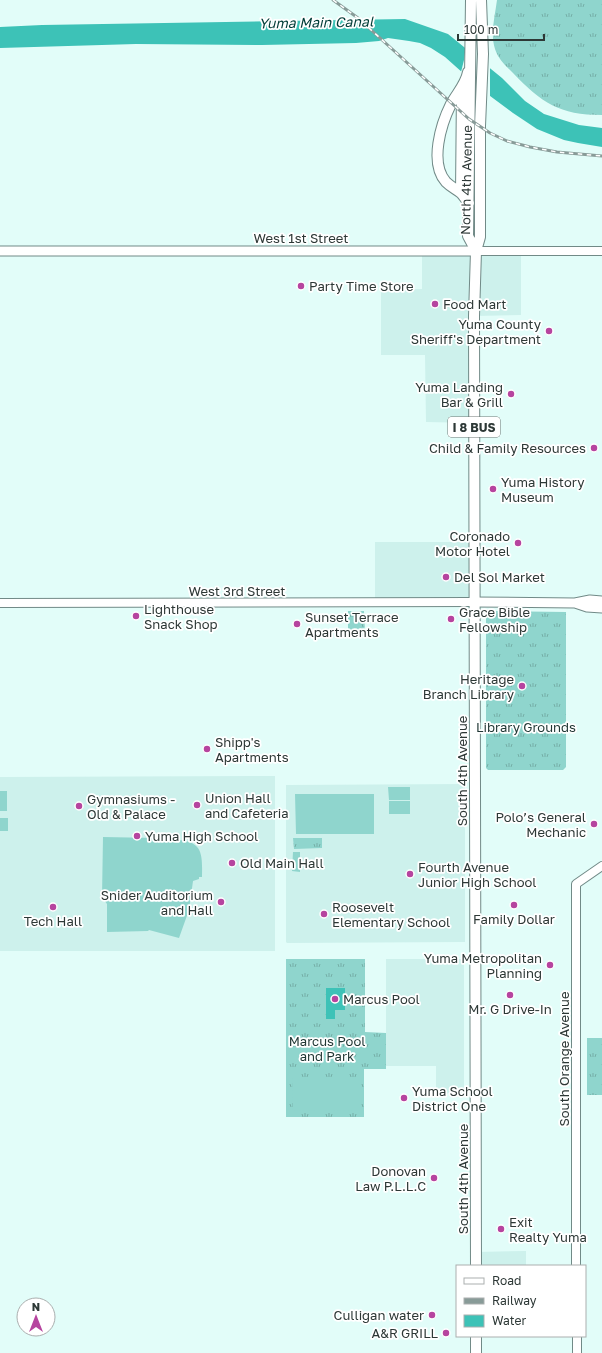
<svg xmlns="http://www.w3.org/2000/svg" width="602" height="1353" font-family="'Golos Text',sans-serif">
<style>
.built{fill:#cdf1ec}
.grass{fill:url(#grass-tufts)}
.pitch{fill:#8fd5cd}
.water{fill:#3dc2b7}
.pier{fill:#e2fdf9}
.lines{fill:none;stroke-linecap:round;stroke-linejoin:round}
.tertiary-casing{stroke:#718a87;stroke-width:10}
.secondary-casing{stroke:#718a87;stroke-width:11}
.primary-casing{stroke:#718a87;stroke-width:12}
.tertiary{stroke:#fff;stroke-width:8}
.secondary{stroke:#fff;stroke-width:9}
.primary{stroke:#fff;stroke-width:10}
.rail-casing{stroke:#889b98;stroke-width:3}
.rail{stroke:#fff;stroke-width:1.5;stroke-dasharray:4.5;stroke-linecap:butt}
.poi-dot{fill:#b6449f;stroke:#fff;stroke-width:1.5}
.labels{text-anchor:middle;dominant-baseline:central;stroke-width:3.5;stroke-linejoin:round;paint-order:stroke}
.shield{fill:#fff;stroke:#6c7472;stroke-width:1}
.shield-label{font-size:12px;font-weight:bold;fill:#2d3836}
.street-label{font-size:13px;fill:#2d3836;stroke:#fff}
.poi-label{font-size:13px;fill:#2d3836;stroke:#fff;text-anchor:start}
.park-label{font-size:13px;fill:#1f3633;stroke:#fff}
.water-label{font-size:14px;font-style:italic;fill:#003c37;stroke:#fff}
</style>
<defs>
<pattern id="grass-tufts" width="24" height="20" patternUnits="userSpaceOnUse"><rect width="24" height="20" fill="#8fd5cd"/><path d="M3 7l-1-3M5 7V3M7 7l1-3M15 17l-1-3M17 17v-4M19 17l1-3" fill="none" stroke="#75aea7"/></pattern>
</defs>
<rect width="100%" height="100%" fill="#e2fdf9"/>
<path class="built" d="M422,251h99v64l-46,1 -1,107 -48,-1 -1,-67h-44v-65l41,-1z
M375,542h99v60h-99z
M275,776v175h-275v-174z
M465,784v158l-178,1 -1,-1v-157z
M386,959h78v135l-28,-1v-27h-50z
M526,1251v15h-50v-14z"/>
<path class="grass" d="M497,0h105v115c-43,0 -60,-12 -89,-42 -7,-7 -15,-14 -18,-24 -5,-16 0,-33 2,-49z
M348,611h16l1,25h-17z
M489,611l77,1v155l-3,3h-75l-2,-2v-154z
M293,838h29v10l-28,1z
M286,959h79v73l21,1v36h-22v48h-78z
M587,1038h15v57h-15z"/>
<path class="pitch" d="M388,787h22v13h-21z
M0,791h7v20h-7z
M295,794h79v40h-78z
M389,801h21v13h-21z
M0,818h8v13h-8z
M103,837l53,1 1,2c12,0 33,-3 41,8 5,7 4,20 4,29h-3v2l-6,2 -4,29 -10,28 -30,-8 -1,1 -41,1v-28l-5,-7z
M293,852h7v20l-8,-1z
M292,1077h67v33l-66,1z"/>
<path class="water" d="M405,19l43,15 54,44 23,23 19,13 35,11 23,3v19l-24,-4 -14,-3 -27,-11 -24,-16 -31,-23 -37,-33 -14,-9 -11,-5 -11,-2 -21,-3 -9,3 -23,2 -94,2 -126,-1 -136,4v-21l42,-2z
M326,988h19v22h-10v9h-9z"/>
<path class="pier" d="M466,45l24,19v34l-29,-26 3,-12z"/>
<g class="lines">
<g class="tertiary-casing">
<path id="tertiary" d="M476,251h126
M0,603l474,-1
M576,1266v-382l26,-18
M577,1336v17"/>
</g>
<g class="secondary-casing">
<path id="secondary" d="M0,251h476
M474,602l101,1 15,-3 12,1
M575,603l12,4 15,1"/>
</g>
<g class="primary-casing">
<path id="primary" d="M471,0l-3,236 8,15
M468,72c-2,12 -11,21 -17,32 -10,20 -22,59 -5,78 5,5 10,7 15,11 3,3 5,7 8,10
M461,193l1,-106
M476,1266l-2,-950 2,-65 4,-14v-111l3,-72 -2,-54
M476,1336v17"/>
</g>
<use href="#tertiary" class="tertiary"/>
<use href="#secondary" class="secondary"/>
<use href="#primary" class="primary"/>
<g class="rail-casing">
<path id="rail" d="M333,0l25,18 111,101 21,14 17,8 23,6 27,5 45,4"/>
</g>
<use href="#rail" class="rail"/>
</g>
<g class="poi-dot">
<circle cx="301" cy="286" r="4"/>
<circle cx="435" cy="304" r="4"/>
<circle cx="549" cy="331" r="4"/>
<circle cx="511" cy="394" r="4"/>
<circle cx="594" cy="448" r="4"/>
<circle cx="493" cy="489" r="4"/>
<circle cx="518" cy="543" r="4"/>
<circle cx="446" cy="577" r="4"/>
<circle cx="136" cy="616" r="4"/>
<circle cx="451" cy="619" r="4"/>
<circle cx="297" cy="624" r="4"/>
<circle cx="522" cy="686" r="4"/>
<circle cx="207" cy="749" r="4"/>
<circle cx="197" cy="805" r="4"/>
<circle cx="79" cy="806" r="4"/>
<circle cx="594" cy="824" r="4"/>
<circle cx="137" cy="836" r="4"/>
<circle cx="232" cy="863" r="4"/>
<circle cx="410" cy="874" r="4"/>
<circle cx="221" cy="902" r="4"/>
<circle cx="514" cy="905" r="4"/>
<circle cx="53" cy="907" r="4"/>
<circle cx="324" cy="914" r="4"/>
<circle cx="550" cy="965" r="4"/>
<circle cx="510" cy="995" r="4"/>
<circle cx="335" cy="999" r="4"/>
<circle cx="404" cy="1098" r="4"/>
<circle cx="434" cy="1178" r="4"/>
<circle cx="501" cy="1229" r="4"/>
<circle cx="432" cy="1315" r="4"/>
<circle cx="446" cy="1333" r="4"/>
</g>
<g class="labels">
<rect class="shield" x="448" y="417" width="52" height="20" rx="3"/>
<g class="shield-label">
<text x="474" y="427">I 8 BUS</text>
</g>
<g class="street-label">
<text transform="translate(466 180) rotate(-89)">North 4th Avenue</text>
<text x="301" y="238">West 1st Street</text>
<text x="237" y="591">West 3rd Street</text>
<text transform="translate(462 771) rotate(-90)">South 4th Avenue</text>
<text transform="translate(564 1059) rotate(-90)">South Orange Avenue</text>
<text transform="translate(463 1179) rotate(-90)">South 4th Avenue</text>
</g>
<g class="poi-label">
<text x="309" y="286">Party Time Store</text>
<text x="443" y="304">Food Mart</text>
<text x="541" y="324" text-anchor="end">Yuma County<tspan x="541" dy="15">Sheriff's Department</tspan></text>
<text x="503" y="387" text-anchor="end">Yuma Landing<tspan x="503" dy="15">Bar &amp; Grill</tspan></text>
<text x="586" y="448" text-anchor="end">Child &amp; Family Resources</text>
<text x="501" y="482">Yuma History<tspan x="501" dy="15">Museum</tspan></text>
<text x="510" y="536" text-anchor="end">Coronado<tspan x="510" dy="15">Motor Hotel</tspan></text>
<text x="454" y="577">Del Sol Market</text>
<text x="144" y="609">Lighthouse<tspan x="144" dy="15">Snack Shop</tspan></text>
<text x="459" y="612">Grace Bible<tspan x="459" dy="15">Fellowship</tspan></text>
<text x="305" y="617">Sunset Terrace<tspan x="305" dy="15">Apartments</tspan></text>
<text x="514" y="679" text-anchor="end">Heritage<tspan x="514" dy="15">Branch Library</tspan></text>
<text x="215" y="742">Shipp's<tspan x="215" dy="15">Apartments</tspan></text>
<text x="205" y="798">Union Hall<tspan x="205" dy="15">and Cafeteria</tspan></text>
<text x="87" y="799">Gymnasiums -<tspan x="87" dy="15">Old &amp; Palace</tspan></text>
<text x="586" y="817" text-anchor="end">Polo’s General<tspan x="586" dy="15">Mechanic</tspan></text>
<text x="145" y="836">Yuma High School</text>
<text x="240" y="863">Old Main Hall</text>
<text x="418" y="867">Fourth Avenue<tspan x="418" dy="15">Junior High School</tspan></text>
<text x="213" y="895" text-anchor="end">Snider Auditorium<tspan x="213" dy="15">and Hall</tspan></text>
<text x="332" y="907">Roosevelt<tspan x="332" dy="15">Elementary School</tspan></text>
<text x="514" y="919" text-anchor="middle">Family Dollar</text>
<text x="53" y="921" text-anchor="middle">Tech Hall</text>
<text x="542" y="958" text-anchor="end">Yuma Metropolitan<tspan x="542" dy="15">Planning</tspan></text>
<text x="343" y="999">Marcus Pool</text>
<text x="510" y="1009" text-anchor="middle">Mr. G Drive-In</text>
<text x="412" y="1091">Yuma School<tspan x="412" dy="15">District One</tspan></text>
<text x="426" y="1171" text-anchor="end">Donovan<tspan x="426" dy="15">Law P.L.L.C</tspan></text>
<text x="509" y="1222">Exit<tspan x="509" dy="15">Realty Yuma</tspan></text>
<text x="424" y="1315" text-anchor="end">Culligan water</text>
<text x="438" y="1333" text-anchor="end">A&amp;R GRILL</text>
</g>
<g class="park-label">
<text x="526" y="727">Library Grounds</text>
<text x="327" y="1041">Marcus Pool<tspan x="327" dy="15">and Park</tspan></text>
</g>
<g class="water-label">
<text transform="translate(316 22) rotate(-1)">Yuma Main Canal</text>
</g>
</g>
<rect x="456" y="1265" width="130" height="72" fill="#ffffff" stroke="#abafaf"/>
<rect x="464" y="1278" width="20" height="6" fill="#ffffff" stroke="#abafaf"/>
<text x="492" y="1285" font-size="12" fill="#2d3836">Road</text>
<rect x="464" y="1298" width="20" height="6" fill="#889b98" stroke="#abafaf"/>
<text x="492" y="1305" font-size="12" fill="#2d3836">Railway</text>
<rect x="464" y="1315" width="20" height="12" fill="#3dc2b7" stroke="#abafaf"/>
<text x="492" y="1325" font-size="12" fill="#2d3836">Water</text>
<g transform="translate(36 1317)"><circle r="19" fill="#ffffff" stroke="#abafaf"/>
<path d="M0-3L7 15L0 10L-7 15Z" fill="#b6449f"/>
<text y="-6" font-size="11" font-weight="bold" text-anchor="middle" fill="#2d3836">N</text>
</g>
<path d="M458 34v6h86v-6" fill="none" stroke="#2d3836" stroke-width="2"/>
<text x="464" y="34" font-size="12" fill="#2d3836" stroke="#ffffff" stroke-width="3" paint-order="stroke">100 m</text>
</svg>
